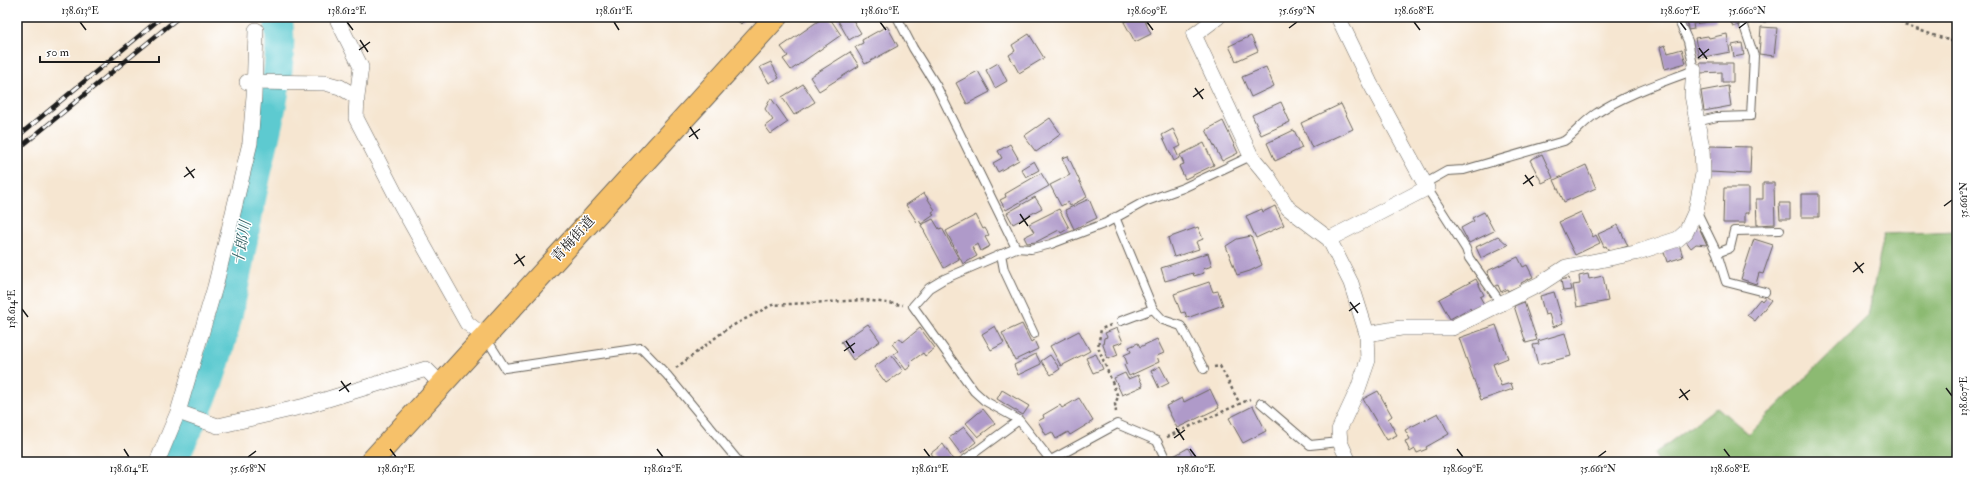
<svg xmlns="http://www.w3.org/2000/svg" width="1974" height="479" font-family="'IM FELL Double Pica','Noto Serif JP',serif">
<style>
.forest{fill:#8cba72;stroke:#546b47}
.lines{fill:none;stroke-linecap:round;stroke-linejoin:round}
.river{stroke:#5dcad0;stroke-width:29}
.building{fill:#af9ac9}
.lane-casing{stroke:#68635b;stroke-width:10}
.street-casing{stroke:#68635b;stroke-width:16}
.primary-casing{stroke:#68635b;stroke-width:24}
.path{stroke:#68635b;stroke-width:2.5;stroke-dasharray:3 3;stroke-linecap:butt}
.lane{stroke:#fff;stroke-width:8}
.street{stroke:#fff;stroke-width:15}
.primary{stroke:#f6c16b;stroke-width:22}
.rail-casing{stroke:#1c1c1c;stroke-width:4.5}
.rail{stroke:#fff;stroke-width:3;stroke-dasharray:9;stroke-linecap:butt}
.ticks{fill:none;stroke:#1c1c1c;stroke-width:1.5}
.labels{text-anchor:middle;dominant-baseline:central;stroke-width:3;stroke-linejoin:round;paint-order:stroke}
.street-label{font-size:14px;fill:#1c1c1c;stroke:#fff}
.water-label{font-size:15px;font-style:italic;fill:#366264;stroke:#fff}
.neatline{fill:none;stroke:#1c1c1c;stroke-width:1.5}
.ticks-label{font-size:10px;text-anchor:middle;fill:#1c1c1c}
</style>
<rect width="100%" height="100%" fill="#fff"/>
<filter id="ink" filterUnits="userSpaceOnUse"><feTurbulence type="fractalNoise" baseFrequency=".025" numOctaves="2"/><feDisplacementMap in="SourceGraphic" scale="8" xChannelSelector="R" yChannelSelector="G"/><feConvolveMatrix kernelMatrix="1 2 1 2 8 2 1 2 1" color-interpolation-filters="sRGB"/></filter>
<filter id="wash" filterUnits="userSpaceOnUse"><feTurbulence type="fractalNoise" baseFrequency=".012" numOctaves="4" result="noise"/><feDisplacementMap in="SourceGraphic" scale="16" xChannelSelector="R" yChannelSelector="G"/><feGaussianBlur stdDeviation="0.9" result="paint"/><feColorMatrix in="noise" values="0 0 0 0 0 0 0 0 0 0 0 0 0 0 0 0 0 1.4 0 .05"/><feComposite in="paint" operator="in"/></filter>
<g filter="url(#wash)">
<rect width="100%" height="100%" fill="#f6e6d1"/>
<path class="forest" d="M1957,231v231h-298l-5,-8 63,-47 32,27 119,-118 16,-82z"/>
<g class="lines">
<path class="river" d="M173,462c12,-28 28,-57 38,-86 22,-64 30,-132 45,-198 10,-47 30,-115 22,-161"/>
</g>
<g id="blocks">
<path class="building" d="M733,17h14l-6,7z
M824,17h5l12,18 -50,35 -8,-11 5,-3 -7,-9z
M836,17h23l-6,3 8,13 -12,7z
M1133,17h10l8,17 -16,8 -11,-20z
M1687,17h29l1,4 -24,3 1,5 -6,1z
M1729,17h7l3,8 -6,2z
M1748,17h18v5h-18z
M1768,17h34v4l-34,-1z
M887,26l11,20 -33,18 -10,-17 8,-4 -1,-3z
M1761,27l16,1 -3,28 -15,-2z
M1029,34l15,24 -25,15 -10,-18 6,-4 -3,-6z
M1727,34l3,18 -31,6 -4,-20 13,-2 1,2z
M1251,36l7,15 -22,10 -7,-15z
M1742,43l2,12 -10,2 -2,-12z
M1665,45l3,8 14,-4 4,14 -21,6 -5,-22z
M850,52l9,14 -40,25 -9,-14z
M771,62l8,16 -10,5 -9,-16z
M998,63l9,18 -12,7 -9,-18z
M1700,63h33v19h-11v-10l-22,1z
M1266,67l8,19 -23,11 -9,-20z
M978,71l12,21 -23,12 -11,-21z
M803,84l12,18 -21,13 -12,-18z
M1728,86l3,20 -27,5 -3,-20z
M771,98l17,24 -17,12 -6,-8 8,-6 -8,-11z
M1281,102l9,20 -29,13 -9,-20z
M1341,104l12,25 -41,19 -11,-25z
M1050,118l11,16 -25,18 -12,-16z
M1223,121l15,32 -16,8 -16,-31z
M1173,129l8,17 -6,3 4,9 -5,3 -12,-26z
M1294,130l8,18 -27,13 -8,-18z
M1204,143l10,22 -29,14 -6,-13 5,-2 -4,-9z
M1010,144l9,16 -21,12 -5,-9 9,-5 -4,-7z
M1710,146l41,1 -1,27 -41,-2z
M1542,154l11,24 -11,5 -12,-23z
M1068,156l19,41 -17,9 -2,-4 -7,4 -11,-21 20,-10 -8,-17z
M1034,161l5,9 -13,7 -5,-8z
M1586,165l10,23 -32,14 -10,-22z
M1041,173l8,13 -43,24 -6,-10 6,-3 -1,-3z
M1763,183h11l1,41 -18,1 -1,-26h7z
M1724,188h25v25h-4v10h-22z
M924,193l11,17 -3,2 2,3 -13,9 -2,-4 -2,2 -11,-17z
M1801,194h18v23h-18z
M1035,197l7,11 -29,16 -6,-11z
M1089,199l8,19 -23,11 -9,-19z
M1779,203h11v16h-10z
M1275,206l9,19 -28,13 -10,-22 16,-7 1,3z
M1059,209l10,19 -8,5 -2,-3 -23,12 -9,1 -3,-6 10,-5 -5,-8z
M1484,212l10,19 -25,12 -8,-15 13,-7 -2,-3z
M1581,212l12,25 3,-2 4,8 -25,12 -16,-33z
M976,215l7,14 2,-1 4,7 -4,2 5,9 -9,5 -3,-7 -6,3 5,9 -14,8 -17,-33z
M933,219l6,10 3,-1 17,31 -15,9 -23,-43z
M1697,223l10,22 -11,-1 -5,4 -5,-7z
M1618,225l10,21 -19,6 -3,-6 -2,1 -6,-13z
M1198,227l5,12 -7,3 3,7 -25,8 -6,-19z
M1251,236l11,29 -12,6 -13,4 -11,-29 11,-7z
M1498,236l10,9 -27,13 -5,-11z
M1754,239l19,6 -10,29 -4,-1 -3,11 -15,-5z
M1679,244l4,13 -16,5 -4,-13z
M1208,253l4,13 -9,3 1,4 -10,3 -1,-3 -28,8 -4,-13z
M1518,257l5,10 4,-2 6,12 -12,6 1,2 -14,6 -1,-2 -6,3 -3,-7 -4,2 -7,-16z
M1588,274l1,5 14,-3 5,25 -31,6 -4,-22 7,-1 -1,-8z
M1569,278l3,12 -9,1 -2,-11z
M1476,279l8,16 -4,2 4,7 -13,7 -1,-3 -20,11 -11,-20z
M1209,282l4,10 5,-1 5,14 -36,13 -2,-6 -4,1 -7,-19z
M1554,292l9,31 -10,4 -4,-13 -4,1 -5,-19z
M1766,296l5,4 -16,21 -8,-6 13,-16 2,2z
M1524,302l13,38 -11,3 -12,-37z
M868,324l12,17 -27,19 -12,-18z
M1022,324l9,18 3,-2 4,9 -23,11 -13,-27z
M1496,325l12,33 -15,6 8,22 10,-3 2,6 -32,11 -22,-62z
M995,326l9,17 -13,7 -9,-16z
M920,328l15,20 -10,8 -2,-3 -14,10 2,3 -5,4 -12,-16 4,-3 -6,-7 8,-6 3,4z
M1117,328l6,14 -9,3 4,10 -10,4 -5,-14 1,-7 3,-1 -2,-4z
M1079,331l11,20 -29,15 -11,-20z
M1565,333l6,23 -33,9 -5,-20 6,-1 -1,-3z
M1157,339l7,14 -7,3 2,6 -30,14 -5,-11 3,-2 -3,-8 7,-3 -2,-5 9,-4 2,4z
M1036,354l5,10 -23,11 -4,-10z
M1096,354l7,15 -10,4 -7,-15z
M891,355l12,16 -17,12 -12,-16z
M1050,355l10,14 -9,6 -10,-14z
M1160,366l9,17 -10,5 -8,-17z
M1125,373l3,6 10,-4 5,11 -21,9 -8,-17z
M1210,389l9,19 -42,20 -11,-22 16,-8 2,4z
M1002,390l27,16 -6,9 -26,-16z
M1378,391l14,25 -4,3 9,16 -10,5 -24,-41z
M1079,398l14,23 -23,14 -2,-3 -12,7 -4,-7 -6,3 -8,-14 6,-3 -1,-3 17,-10 2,3z
M1253,406l13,25 -23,12 -14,-25z
M983,409l12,15 -17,13 -12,-14z
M1438,413l11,21 -23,13 1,2 -10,4 -2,-4 -5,3 -5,-11 5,-2 -5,-9z
M964,427l12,15 -15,12 -12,-16z
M943,444l11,17 -2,1h-15l-6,-9z
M1188,448l8,14h-21l-3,-5z
M924,456l5,6h-12z
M876,457l4,5h-11z"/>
</g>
</g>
<g filter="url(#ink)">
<use href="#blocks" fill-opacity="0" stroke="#68635b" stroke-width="1"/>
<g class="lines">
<g class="lane-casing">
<path id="lane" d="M897,17l16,31 23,37 80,163
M1696,122l21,-5 34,-1 3,-60 -13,-39
M1424,184l23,-13 17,-1 100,-29c12,-8 20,-20 33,-28 29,-19 64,-30 97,-43l-6,-29 -11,-24
M1427,188l39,61 3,9 32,45
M1696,210l21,43 9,29 39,10
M1115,217l38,92 10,11 18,6 23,43
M1717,253l13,-5 4,-17 46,-1
M1001,254l3,16 30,64
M1121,321l32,-12
M486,338l19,30 136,-20 26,27 72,87
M1261,403l49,42 30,-3
M1051,460l66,-36 40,17 10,21
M962,462l57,-42
M1052,462l-33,-42 -34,-19 -11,-10 -61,-85 16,-18 15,-9 72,-31 15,1 20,-5 55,-21 38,-21 39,-14 68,-32"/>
</g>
<g class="street-casing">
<path id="street" d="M336,17l25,50 -4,30
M1218,17l-24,18 57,121 16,19 21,33 41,31 22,44 16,51 1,26 -10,29 -19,41 1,12 9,20
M247,82l78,1 15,4 17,10 -1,21 45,87 66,118 18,14
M1329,239l98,-51 -57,-105 -32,-66
M1367,334l34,-6h51l88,-44 26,-17 69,-14 43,-14 8,-7 10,-22 7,-36 -1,-26 -10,-53 2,-25
M178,412l40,14 87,-20 121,-37 15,15
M157,462l21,-50 37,-125 35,-144 4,-47 2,-66"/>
</g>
<g class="primary-casing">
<path id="primary" d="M371,462l405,-445"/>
</g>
<path class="path" d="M1896,17l8,8 50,17 3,9
M1111,325l-10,4 -3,18 20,50 -3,7 1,8
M1214,367l6,-1 20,38
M676,368l52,-40 44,-23 92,-5 39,5
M1167,437l83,-38"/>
<use href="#lane" class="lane"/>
<use href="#street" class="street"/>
<use href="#primary" class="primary"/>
<g class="rail-casing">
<path id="rail" d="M17,137l145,-120
M17,150l162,-133"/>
</g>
<use href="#rail" class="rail"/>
</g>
</g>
<path class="ticks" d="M80,22l6,8M347,22l6,8M614,22l5,8M880,22l6,8M1147,22l6,8M1414,22l6,8M1680,22l6,8M1289,28l8,-6M1739,28l8,-6M360,40l8,12M1699,48l8,11M359,50l11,-8M1698,58l11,-9M1195,88l8,11M1193,97l11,-8M690,127l8,12M689,137l11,-8M186,167l8,11M1525,175l8,11M184,177l11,-8M1523,184l11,-8M1944,206l8,-6M1020,214l8,12M1019,224l11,-8M516,254l8,12M1855,262l8,11M514,264l11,-8M1853,272l11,-9M1350,302l8,11M22,309l6,8M1349,311l11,-8M846,341l8,12M844,351l11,-8M341,381l8,11M1946,388l6,8M1680,389l8,11M339,391l12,-8M1679,398l11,-8M1176,428l8,12M1174,438l11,-8M124,449l5,8M390,449l6,8M657,449l6,8M924,449l6,8M1190,449l6,8M1457,449l6,8M1724,449l6,8M248,457l8,-6M1598,457l8,-6"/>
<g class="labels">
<g class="street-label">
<text transform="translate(573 239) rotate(-48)">青梅街道</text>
</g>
<g class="water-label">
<text transform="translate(242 243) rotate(-80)">十郎川</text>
</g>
</g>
<rect width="1974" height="479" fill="none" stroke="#fff" stroke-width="44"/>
<path d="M40 56v6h119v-6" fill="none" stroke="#1c1c1c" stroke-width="2"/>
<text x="46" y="56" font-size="12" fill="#1c1c1c" stroke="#ffffff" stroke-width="3" paint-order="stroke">50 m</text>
<rect x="22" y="22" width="1930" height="435" class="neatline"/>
<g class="ticks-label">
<text x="80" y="14">138.613°E</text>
<text x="347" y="14">138.612°E</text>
<text x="614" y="14">138.611°E</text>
<text x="880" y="14">138.610°E</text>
<text x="1147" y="14">138.609°E</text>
<text x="1297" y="14">35.659°N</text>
<text x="1414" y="14">138.608°E</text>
<text x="1680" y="14">138.607°E</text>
<text x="1747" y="14">35.660°N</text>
<text transform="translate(1963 200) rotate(-90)" y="4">35.661°N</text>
<text transform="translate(11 309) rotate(-90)" y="4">138.614°E</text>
<text transform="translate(1963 396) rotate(-90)" y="4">138.607°E</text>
<text x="129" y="472">138.614°E</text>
<text x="248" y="472">35.658°N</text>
<text x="396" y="472">138.613°E</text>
<text x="663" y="472">138.612°E</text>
<text x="930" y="472">138.611°E</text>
<text x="1196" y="472">138.610°E</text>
<text x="1463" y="472">138.609°E</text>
<text x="1598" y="472">35.661°N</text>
<text x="1730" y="472">138.608°E</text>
</g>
</svg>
